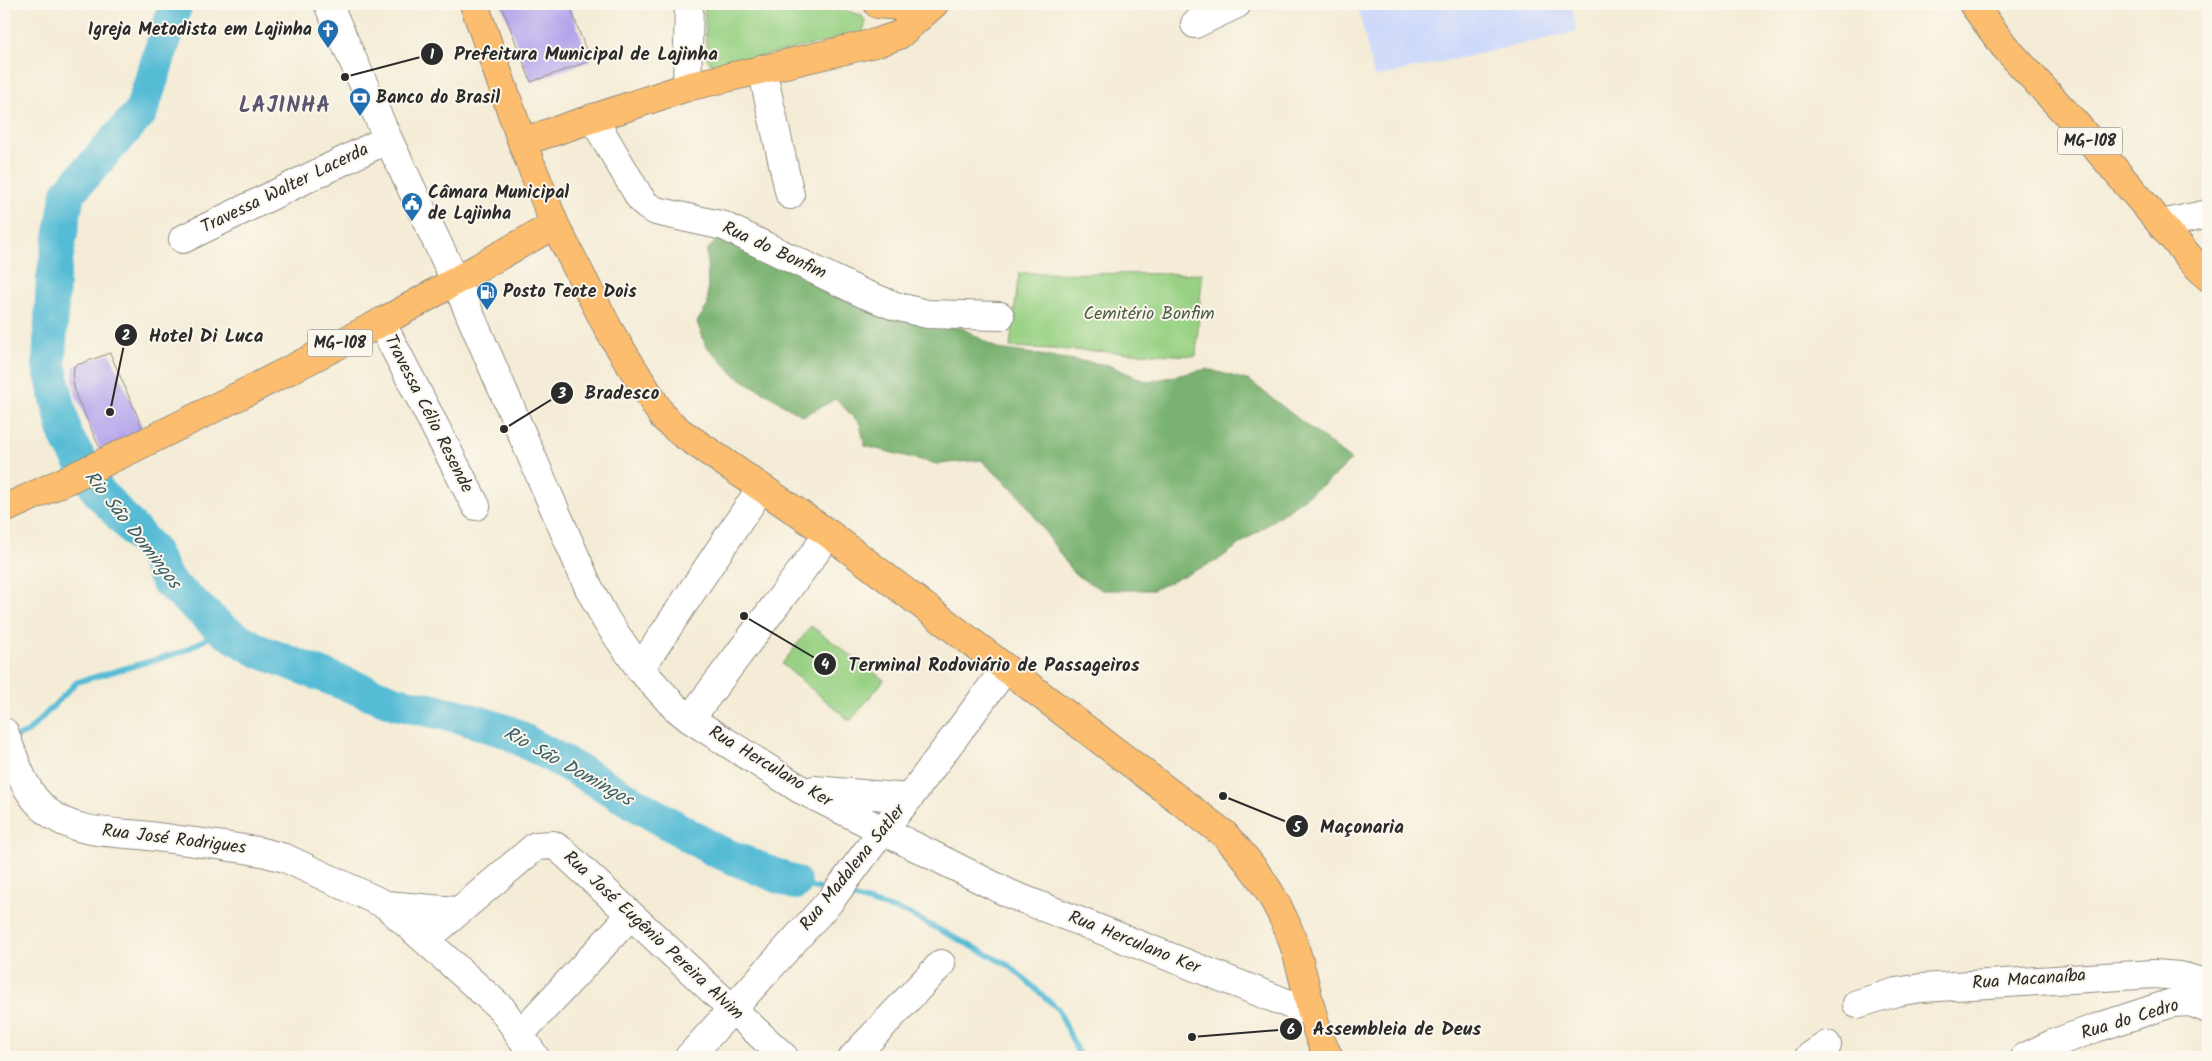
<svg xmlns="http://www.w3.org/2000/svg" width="2212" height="1061" font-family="Kalam,sans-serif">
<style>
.built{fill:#cfdafa}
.green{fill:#98d183;stroke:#627e57}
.forest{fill:#7ab371;stroke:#526f4e}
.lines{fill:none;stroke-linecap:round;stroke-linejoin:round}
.stream{stroke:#57bcd6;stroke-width:5.5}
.river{stroke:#57bcd6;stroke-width:34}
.building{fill:#b3a3ec}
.minor-casing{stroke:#908c80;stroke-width:30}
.major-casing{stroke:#908c80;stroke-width:30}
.minor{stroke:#fff;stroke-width:28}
.major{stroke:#fcbd6e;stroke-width:28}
.labels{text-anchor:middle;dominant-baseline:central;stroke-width:4;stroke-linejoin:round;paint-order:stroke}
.shield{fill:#fbf7ec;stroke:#696865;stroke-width:1}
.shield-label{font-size:16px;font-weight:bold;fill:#2b2b2b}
.poi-label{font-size:18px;font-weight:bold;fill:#2b2b2b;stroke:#fbf7ec;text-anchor:start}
.street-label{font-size:18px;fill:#2b2b2b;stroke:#fbf7ec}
.park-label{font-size:18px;fill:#4c5d45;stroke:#fbf7ec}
.water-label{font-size:19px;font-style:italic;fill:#3a5e67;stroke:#fbf7ec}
.district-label{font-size:22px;font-weight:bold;letter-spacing:1px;fill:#5b556f;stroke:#fbf7ec}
.leader{fill:none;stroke:#2b2b2b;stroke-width:2}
.callout-dot{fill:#2b2b2b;stroke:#fbf7ec;stroke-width:2}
.mark-label{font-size:15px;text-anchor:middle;font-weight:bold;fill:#fff}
.callout-label{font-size:19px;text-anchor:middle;font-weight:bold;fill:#2b2b2b;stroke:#fbf7ec;stroke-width:4;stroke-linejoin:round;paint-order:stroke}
</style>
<rect width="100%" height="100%" fill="#fbf7ec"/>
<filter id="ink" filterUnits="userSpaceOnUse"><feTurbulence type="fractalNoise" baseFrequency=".02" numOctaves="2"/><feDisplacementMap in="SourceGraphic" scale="10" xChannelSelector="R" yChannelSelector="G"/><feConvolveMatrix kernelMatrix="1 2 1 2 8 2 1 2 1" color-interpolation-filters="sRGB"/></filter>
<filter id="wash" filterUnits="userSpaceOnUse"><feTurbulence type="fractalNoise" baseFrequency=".0096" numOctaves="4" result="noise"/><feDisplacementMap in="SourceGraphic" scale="20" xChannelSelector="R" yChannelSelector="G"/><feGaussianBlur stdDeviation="1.12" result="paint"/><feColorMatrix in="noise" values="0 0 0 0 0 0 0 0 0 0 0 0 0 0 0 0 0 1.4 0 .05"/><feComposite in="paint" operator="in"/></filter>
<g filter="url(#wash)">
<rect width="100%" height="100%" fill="#f4ecd6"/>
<path class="built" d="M1370,4h201l6,28 -203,45 -16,-71z"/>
<path class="green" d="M704,4h120l37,11 5,7 -4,12 -145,32 -6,-2 -4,-5z
M1019,273l183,1 -6,82 -186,-9z
M811,626l73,54 -34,41 -68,-57z"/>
<path class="forest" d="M720,237l80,33 20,18 86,32 56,8 36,21 110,16 40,17 59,-13 43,12 101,79 -19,18 -114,82 -65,30h-51l-28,-16 -53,-77 -40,-37 -44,4 -72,-18 -5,-22 -24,-25 -33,17 -67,-40 -30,-30 -9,-24 11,-17 -1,-55z"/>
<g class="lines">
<path class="stream" d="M13,738l15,-6 49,-50 105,-30 41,-22
M795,883l34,8
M845,895l62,18 103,53 48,43 22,48"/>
<path class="river" d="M176,4l-35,108 -73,81 -15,85 -4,87 17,71 32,55 54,59 15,31 56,49 36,21 137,52 62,13 50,16 75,41 131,77 81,33"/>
</g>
<g id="blocks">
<path class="building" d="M501,4h68l21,57 -59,21z
M110,353l36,83 -43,19 -27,-59 -3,-15 1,-15z"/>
</g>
</g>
<g filter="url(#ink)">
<use href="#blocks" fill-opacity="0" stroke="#908c80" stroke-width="1"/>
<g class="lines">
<g class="minor-casing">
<path id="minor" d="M328,4l60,135 67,141 133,306 18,34 34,49 34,37 16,13 110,70 210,105 302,119
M1195,24l42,-20
M762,69l28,126
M687,87l2,-83
M593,118l47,80 7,8 9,5 68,15 138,67 33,13 32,8 73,2
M2162,224l46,-10
M183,239l205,-100
M381,322l95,184
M640,669l121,-181
M690,719l139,-185
M4,732c11,27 19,60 43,79 26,23 69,21 102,25 38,5 76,9 113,16l23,6 101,47 116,104 33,48
M814,790l95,8
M386,905l70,6
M425,940l111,-94 17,-1 8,5 223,207
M1857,1004l39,-12 25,-4 233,-14 26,2 28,8
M519,1035l112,-120
M689,1057l141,-156 52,-70 27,-33 96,-129
M853,1057l88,-93
M1809,1057l18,-12
M2025,1057l27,-13 44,-16 76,-25 18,-1 18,7"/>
</g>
<g class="major-casing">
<path id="major" d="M474,4l48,138 33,83 55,107 53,85 17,15 149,102 395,300c35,37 60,74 74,124 9,30 15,73 31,99
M878,4l33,3 23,-3
M1973,4l31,42 71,77 120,141 13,13
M522,142l165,-55 192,-45 20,-7 35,-31
M4,509c127,-57 252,-121 376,-186 59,-31 116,-67 175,-98"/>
</g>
<use href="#minor" class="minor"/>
<use href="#major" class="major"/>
</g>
</g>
<defs>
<g id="church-pin" transform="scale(1.125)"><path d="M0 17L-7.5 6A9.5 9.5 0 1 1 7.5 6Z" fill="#1f6fb2" stroke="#fbf7ec"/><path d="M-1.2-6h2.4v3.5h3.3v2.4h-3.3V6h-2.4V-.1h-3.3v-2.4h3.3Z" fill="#fff"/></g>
<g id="bank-pin" transform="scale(1.125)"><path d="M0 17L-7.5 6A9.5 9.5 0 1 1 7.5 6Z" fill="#1f6fb2" stroke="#fbf7ec"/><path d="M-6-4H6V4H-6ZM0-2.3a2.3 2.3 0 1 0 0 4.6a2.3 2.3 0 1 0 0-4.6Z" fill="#fff"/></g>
<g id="civic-pin" transform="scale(1.125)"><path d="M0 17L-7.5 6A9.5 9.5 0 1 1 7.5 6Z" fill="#1f6fb2" stroke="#fbf7ec"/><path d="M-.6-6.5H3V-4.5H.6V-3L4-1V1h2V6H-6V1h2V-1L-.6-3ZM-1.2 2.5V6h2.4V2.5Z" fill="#fff"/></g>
<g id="fuel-pin" transform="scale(1.125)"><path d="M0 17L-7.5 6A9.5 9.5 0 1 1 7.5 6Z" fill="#1f6fb2" stroke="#fbf7ec"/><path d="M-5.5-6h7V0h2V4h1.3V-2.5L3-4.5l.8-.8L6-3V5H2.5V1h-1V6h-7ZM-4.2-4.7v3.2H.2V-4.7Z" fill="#fff"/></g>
</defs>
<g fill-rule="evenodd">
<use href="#church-pin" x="328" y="30"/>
<use href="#bank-pin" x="360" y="98"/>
<use href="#civic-pin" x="412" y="203"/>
<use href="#fuel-pin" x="487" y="292"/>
</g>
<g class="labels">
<g class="shield">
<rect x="2057.5" y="127.5" width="65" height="27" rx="4"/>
<rect x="307.5" y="329.5" width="65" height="27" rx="4"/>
</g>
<g class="shield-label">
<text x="2090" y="141">MG-108</text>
<text x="340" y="343">MG-108</text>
</g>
<g class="poi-label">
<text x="312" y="30" text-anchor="end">Igreja Metodista em Lajinha</text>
<text x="376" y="98">Banco do Brasil</text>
<text x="428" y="193">Câmara Municipal<tspan x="428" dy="21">de Lajinha</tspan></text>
<text x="503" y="292">Posto Teote Dois</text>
</g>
<g class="street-label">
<text transform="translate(285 189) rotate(-26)">Travessa Walter Lacerda</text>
<text transform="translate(774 251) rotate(25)">Rua do Bonfim</text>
<text transform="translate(428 414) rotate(63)">Travessa Célio Resende</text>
<text transform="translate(770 767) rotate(31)">Rua Herculano Ker</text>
<text transform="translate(174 840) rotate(7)">Rua José Rodrigues</text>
<text transform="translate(853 868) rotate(-51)">Rua Madalena Satler</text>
<text transform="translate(653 936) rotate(43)">Rua José Eugênio Pereira Alvim</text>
<text transform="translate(1134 943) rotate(22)">Rua Herculano Ker</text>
<text transform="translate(2029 980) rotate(-4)">Rua Macanaíba</text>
<text transform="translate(2130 1020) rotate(-17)">Rua do Cedro</text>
</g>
<g class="park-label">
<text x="1149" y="314">Cemitério Bonfim</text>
</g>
<g class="water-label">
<text transform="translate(132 530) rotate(52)">Rio São Domingos</text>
<text transform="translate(568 767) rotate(29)">Rio São Domingos</text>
</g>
<g class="district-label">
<text x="285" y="106">LAJINHA</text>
</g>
</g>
<path class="leader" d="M345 77L432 54M110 412L126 335M504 429L562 393M744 616L825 664M1223 796L1297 826M1192 1037L1291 1029"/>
<g class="callout-dot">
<circle cx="345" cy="77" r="5"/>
<circle cx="110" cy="412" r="5"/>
<circle cx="504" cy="429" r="5"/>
<circle cx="744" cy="616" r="5"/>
<circle cx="1223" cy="796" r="5"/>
<circle cx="1192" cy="1037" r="5"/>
<circle cx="432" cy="54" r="12"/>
<circle cx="126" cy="335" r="12"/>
<circle cx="562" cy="393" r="12"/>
<circle cx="825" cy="664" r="12"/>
<circle cx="1297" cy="826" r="12"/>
<circle cx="1291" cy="1029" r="12"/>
</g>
<g class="mark-label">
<text x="432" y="59">1</text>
<text x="126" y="340">2</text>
<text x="562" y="398">3</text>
<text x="825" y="669">4</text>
<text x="1297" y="832">5</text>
<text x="1291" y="1034">6</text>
</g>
<g class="callout-label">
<text x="586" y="60">Prefeitura Municipal de Lajinha</text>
<text x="206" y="342">Hotel Di Luca</text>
<text x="622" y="399">Bradesco</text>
<text x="994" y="671">Terminal Rodoviário de Passageiros</text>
<text x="1362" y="833">Maçonaria</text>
<text x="1397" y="1035">Assembleia de Deus</text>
</g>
<rect width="2212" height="1061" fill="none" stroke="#fbf7ec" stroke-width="20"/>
</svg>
